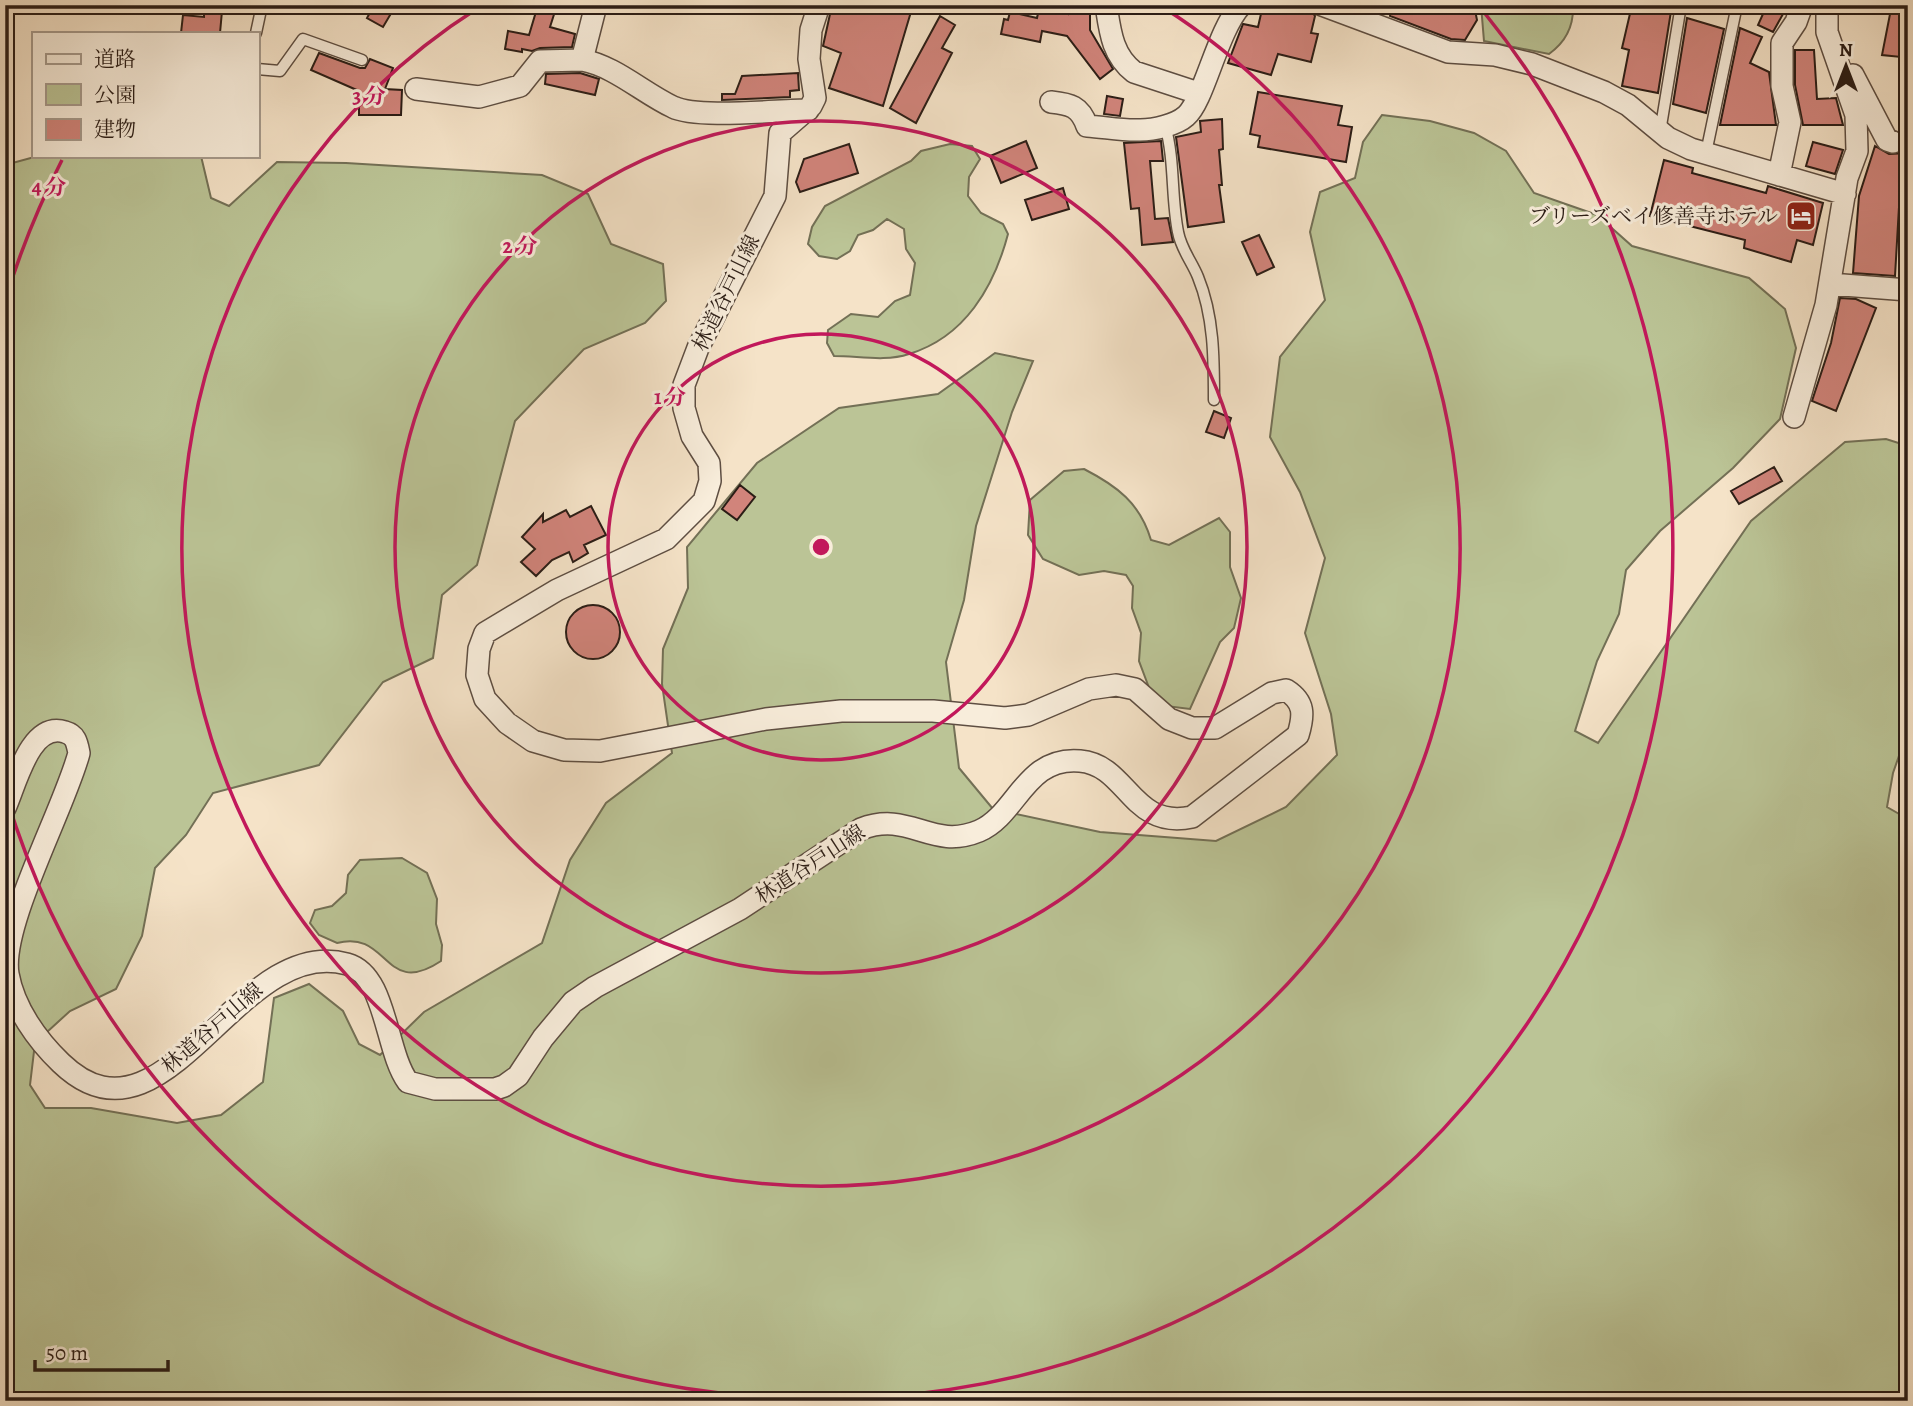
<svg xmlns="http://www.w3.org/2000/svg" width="1913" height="1406" font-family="Alegreya,'Noto Serif JP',serif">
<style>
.green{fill:#bbc496;stroke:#737056;stroke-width:2}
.building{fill:#d1847b;stroke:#2b1d16;stroke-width:2}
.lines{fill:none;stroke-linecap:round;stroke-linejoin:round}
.service-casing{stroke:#5e4e42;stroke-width:13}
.minor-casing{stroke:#5e4e42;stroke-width:24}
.service{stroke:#f8eddb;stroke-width:10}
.minor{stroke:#f8eddb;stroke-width:21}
.ring{fill:none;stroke:#c2185b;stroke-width:3.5}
.labels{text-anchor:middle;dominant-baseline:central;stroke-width:6;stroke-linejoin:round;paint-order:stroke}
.poi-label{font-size:21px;fill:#2b1d16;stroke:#f8eddb;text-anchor:end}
.street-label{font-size:21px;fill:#2b1d16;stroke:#f8eddb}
.centre{fill:#c2185b;stroke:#f8eddb;stroke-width:3.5}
.ring-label{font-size:21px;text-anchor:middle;font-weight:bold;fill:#c2185b;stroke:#f8eddb;stroke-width:6;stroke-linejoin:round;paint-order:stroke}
</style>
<rect width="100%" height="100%" fill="#f5e3c8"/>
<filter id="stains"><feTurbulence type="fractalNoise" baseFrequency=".00286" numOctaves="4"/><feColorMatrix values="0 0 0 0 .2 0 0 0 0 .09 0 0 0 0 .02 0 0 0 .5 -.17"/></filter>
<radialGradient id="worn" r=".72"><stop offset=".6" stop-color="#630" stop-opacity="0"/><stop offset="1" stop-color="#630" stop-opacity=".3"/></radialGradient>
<path class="green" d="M1481,5h92c1,21 -7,37 -24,49l-65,-13z
M1382,115l48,6 44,12 32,18 28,42 63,22 35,31 117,32 36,31 11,39 -16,71 -47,49 -73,63 -34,39 -7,44 -22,47 -22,70 23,12 153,-222 94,-79 41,-3 22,7v284l-15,43 -6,34 21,12v582h-1903v-1236l33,-9h163l10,42 18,8 48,-44 69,1 196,12 46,19 23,50 52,20 3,37 -21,22 -61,26 -69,72 -38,144 -35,30 -9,63 -50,24 -64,83 -106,28 -27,42 -31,33 -13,68 -26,53 -46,22 -35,32 -5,42 15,23h46l86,15 44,-8 42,-33 11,-84 35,-14 34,27 16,33 21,11 44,-43 118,-69 28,-83 36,-57 66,-50 -10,-69 1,-35 25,-61 -1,-41 70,-84 82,-55 99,-14 57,-41 38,8 -21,51 -36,114 -12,74 -18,62 13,106 34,41 107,23 116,9 70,-34 51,-52 -6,-41 -26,-81 20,-75 -25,-66 -30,-55 10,-80 45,-57 -15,-68 10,-40 35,-14 8,-36z
M950,144l22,2 8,13 -11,18 -1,19 13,17 22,11 5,10c-14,53 -43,103 -99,120 -24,8 -50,2 -75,2l-7,-13 1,-13 23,-16 27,3 17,-16 15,-6 5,-32 -9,-14 -2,-20 -17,-10 -14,11 -15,5 -8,16 -13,8 -18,-3 -11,-12 4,-17 13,-21 86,-45 10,-10z
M1084,469c33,17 56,34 67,71l18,5 50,-27 11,14v35l11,31 -7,30 -14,14 -30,67 -24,-3 -15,-13 -12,-32 2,-28 -9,-25 1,-22 -7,-11 -22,-4 -25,4 -36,-16 -15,-24 2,-35 34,-29z
M402,858l25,15 10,26 -1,25 6,21 -1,16c-57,38 -52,-32 -104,-18l-18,-8 -9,-12 5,-13 17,-4 14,-13 2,-18 12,-15z"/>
<path class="building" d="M374,5h22l-13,22 -16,-9z
M538,5h19l-7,22 25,7 -3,13 -32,1 -8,3 -10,-2v3l-17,-3 3,-18 21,4z
M832,5h81l-30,101 -54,-18 12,-35 -18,-7z
M1263,5l46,3 6,8 -4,17 7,1 -7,28 -33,-8 -7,21 -43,-12 15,-39 15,3z
M1393,5h81l3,15 -12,20 -14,-1 -61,-23z
M1632,5h40l-14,88 -36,-7 7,-36 -7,-2z
M1767,5h21l-15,27 -15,-7z
M1039,9l29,5v-5h22v21l23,39 -13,10 -33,-43 -25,-5 -2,11 -39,-8 3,-15 4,1 2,-8 27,6z
M1891,9l17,1v24h-4l-3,23 -19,-2z
M204,10l18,1 -2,22h-39l2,-18 21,2z
M940,16l15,9 -13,23 10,5 -36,70 -26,-15z
M1687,18l37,11 -18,84 -33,-9z
M1740,28l22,9 -12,26 19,9 7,53h-56z
M1795,50h19l3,49 19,-1 7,27h-40l-8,-40z
M319,53l41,15h5l5,-9 23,9 -8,21 17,1 -1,25h-42v-24l-48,-21z
M580,73l19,6 -4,16 -50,-11 1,-10z
M798,73l1,17 -9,1v6l-68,3v-6h13l7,-18z
M1258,92l84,14 -4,19 14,2 -6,35 -88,-15 2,-11 -10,-2z
M1107,96l16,3 -3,17 -16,-2z
M1222,119l1,30 -4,1 3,35h-3l5,37 -36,5 -12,-90 25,-5 -1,-11z
M1026,141l11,27 -36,15 -11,-27z
M1161,141l2,20h-13l5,58 13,-1 5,24 -31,3 -3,-37 -8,1 -7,-66z
M1813,142l30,8 -8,24 -29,-8z
M849,144l9,29 -58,19 -4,-10 8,-23z
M1875,146l14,8 19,-1v22l-9,32 -4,69 -42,-3 6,-77z
M1664,160l29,8 -1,5 74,20 2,-7 55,17 -10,42 -16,-5 -6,22 -47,-14 1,-8 -95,-24z
M1063,188l6,21 -37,11 -7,-20z
M1259,235l15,32 -17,8 -15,-33z
M1840,298l16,1 20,9 -40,103 -24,-10 19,-58z
M1214,411l17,7 -7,20 -18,-6z
M1774,467l8,14 -43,23 -8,-13z
M740,485l15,12 -18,23 -15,-11z
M591,506l15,29 -22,10 4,8 -15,9 -4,-10 -17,8 -16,16 -15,-14 14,-13 -13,-12 21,-23v8l23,-12 4,7z
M566 632a27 27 0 1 1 54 0a27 27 0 1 1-54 0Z"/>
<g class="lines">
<g class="service-casing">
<path id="service" d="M420,8l2,-3
M256,33l6,-28
M257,69l23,2 23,-32 59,21
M1165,125c10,35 6,72 13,107 3,17 14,30 20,45 16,39 16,82 16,123
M1660,132l21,-127
M1706,153l31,-148"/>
</g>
<g class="minor-casing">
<path id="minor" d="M596,5l-14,55c33,6 61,33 91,47 24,12 104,3 135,3
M1106,5c4,26 6,50 28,67l64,21
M1322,5l126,47 47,3 37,9 72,28 24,13 40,33 23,11 154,45
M1853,75l34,65 6,2
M416,89l63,8 41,-11 20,-25 42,-1
M1051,102c19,2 29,4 36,24 17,1 36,5 53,4 14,0 36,-5 46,-14 18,-15 31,-85 55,-111
M1779,175l11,-53 -8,-36v-43l14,-21 6,-17
M1830,284l78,6
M1794,417l32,-112 21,-127 10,-27 -1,-36 -29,-83v-27
M5,808c11,-24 25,-87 60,-76 11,3 12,11 14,21 -14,54 -79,172 -71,221 6,34 29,66 53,89 104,100 176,-130 286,-99 40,11 38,87 61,118l27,7h60l9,-3 14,-10 25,-38 30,-36 22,-15 145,-78 121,-80c49,-19 70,22 118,2 38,-16 46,-75 101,-70 48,4 51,69 112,56l106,-82c6,-20 7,-33 -12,-45l-14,3 -57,35h-23l-23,-9 -34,-30 -19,-4 -27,4 -61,26 -23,3 -72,-7h-92l-75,8 -166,32 -36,-1 -31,-9 -26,-18 -22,-24 -8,-24 2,-26 6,-16 72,-43 109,-51 38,-38 6,-20 -1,-18 -17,-27 -8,-28v-23l14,-37 77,-152 5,-63 31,-27 4,-8 -6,-39 2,-29 8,-25"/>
</g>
<use href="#service" class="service"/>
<use href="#minor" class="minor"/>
</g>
<g class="ring">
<circle cx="821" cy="547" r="213"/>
<circle cx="821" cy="547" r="426"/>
<path d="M1164 8A639 639 0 1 1 478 8"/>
<path d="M6 298A852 852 0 0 1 62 160M1483 11A852 852 0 1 1 6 796"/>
</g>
<defs>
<g id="hotel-square" transform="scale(1.575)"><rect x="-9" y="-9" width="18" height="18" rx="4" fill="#8f2418" stroke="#f8eddb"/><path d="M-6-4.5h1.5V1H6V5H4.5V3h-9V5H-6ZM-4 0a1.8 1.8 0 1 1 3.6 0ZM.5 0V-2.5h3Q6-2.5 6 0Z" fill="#fff"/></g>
</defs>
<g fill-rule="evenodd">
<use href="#hotel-square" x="1801" y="216"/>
</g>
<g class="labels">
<g class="poi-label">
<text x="1778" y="216">ブリーズベイ修善寺ホテル</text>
</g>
<g class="street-label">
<text transform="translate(726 293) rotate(-64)">林道谷戸山線</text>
<text transform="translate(810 864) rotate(-33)">林道谷戸山線</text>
<text transform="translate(212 1028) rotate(-41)">林道谷戸山線</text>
</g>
</g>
<circle cx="821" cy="547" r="10" class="centre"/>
<g class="ring-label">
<text x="369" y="103">3 分</text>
<text x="49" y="194">4 分</text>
<text x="520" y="253">2 分</text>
<text x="670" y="404">1 分</text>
</g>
<rect width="1913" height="1406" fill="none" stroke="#f5e3c8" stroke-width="28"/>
<rect x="7" y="7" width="1899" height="1392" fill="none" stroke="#2b1d16" stroke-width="3.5"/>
<rect x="14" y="14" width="1885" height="1378" fill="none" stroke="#2b1d16" stroke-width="2"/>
<rect x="32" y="32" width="228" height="126" fill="#f8eddb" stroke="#a69a8c" stroke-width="2"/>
<rect x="46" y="54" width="35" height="10" fill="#f8eddb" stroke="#a69a8c" stroke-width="2"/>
<text x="94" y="66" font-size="21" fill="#2b1d16">道路</text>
<rect x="46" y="84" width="35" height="21" fill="#bbc496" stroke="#a69a8c" stroke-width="2"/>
<text x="94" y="102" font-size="21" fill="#2b1d16">公園</text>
<rect x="46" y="119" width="35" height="21" fill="#d1847b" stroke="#a69a8c" stroke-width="2"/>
<text x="94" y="136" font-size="21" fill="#2b1d16">建物</text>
<g transform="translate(1846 66)" stroke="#f8eddb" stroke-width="5" paint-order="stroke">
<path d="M0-5L12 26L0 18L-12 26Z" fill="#2b1d16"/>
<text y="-10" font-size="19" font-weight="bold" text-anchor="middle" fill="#2b1d16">N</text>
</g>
<path d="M35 1360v10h133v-10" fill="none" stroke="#2b1d16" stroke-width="3.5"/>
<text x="46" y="1360" font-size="21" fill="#2b1d16" stroke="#f8eddb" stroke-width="5" paint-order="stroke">50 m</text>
<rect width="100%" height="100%" filter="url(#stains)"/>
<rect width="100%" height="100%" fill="url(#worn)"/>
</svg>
